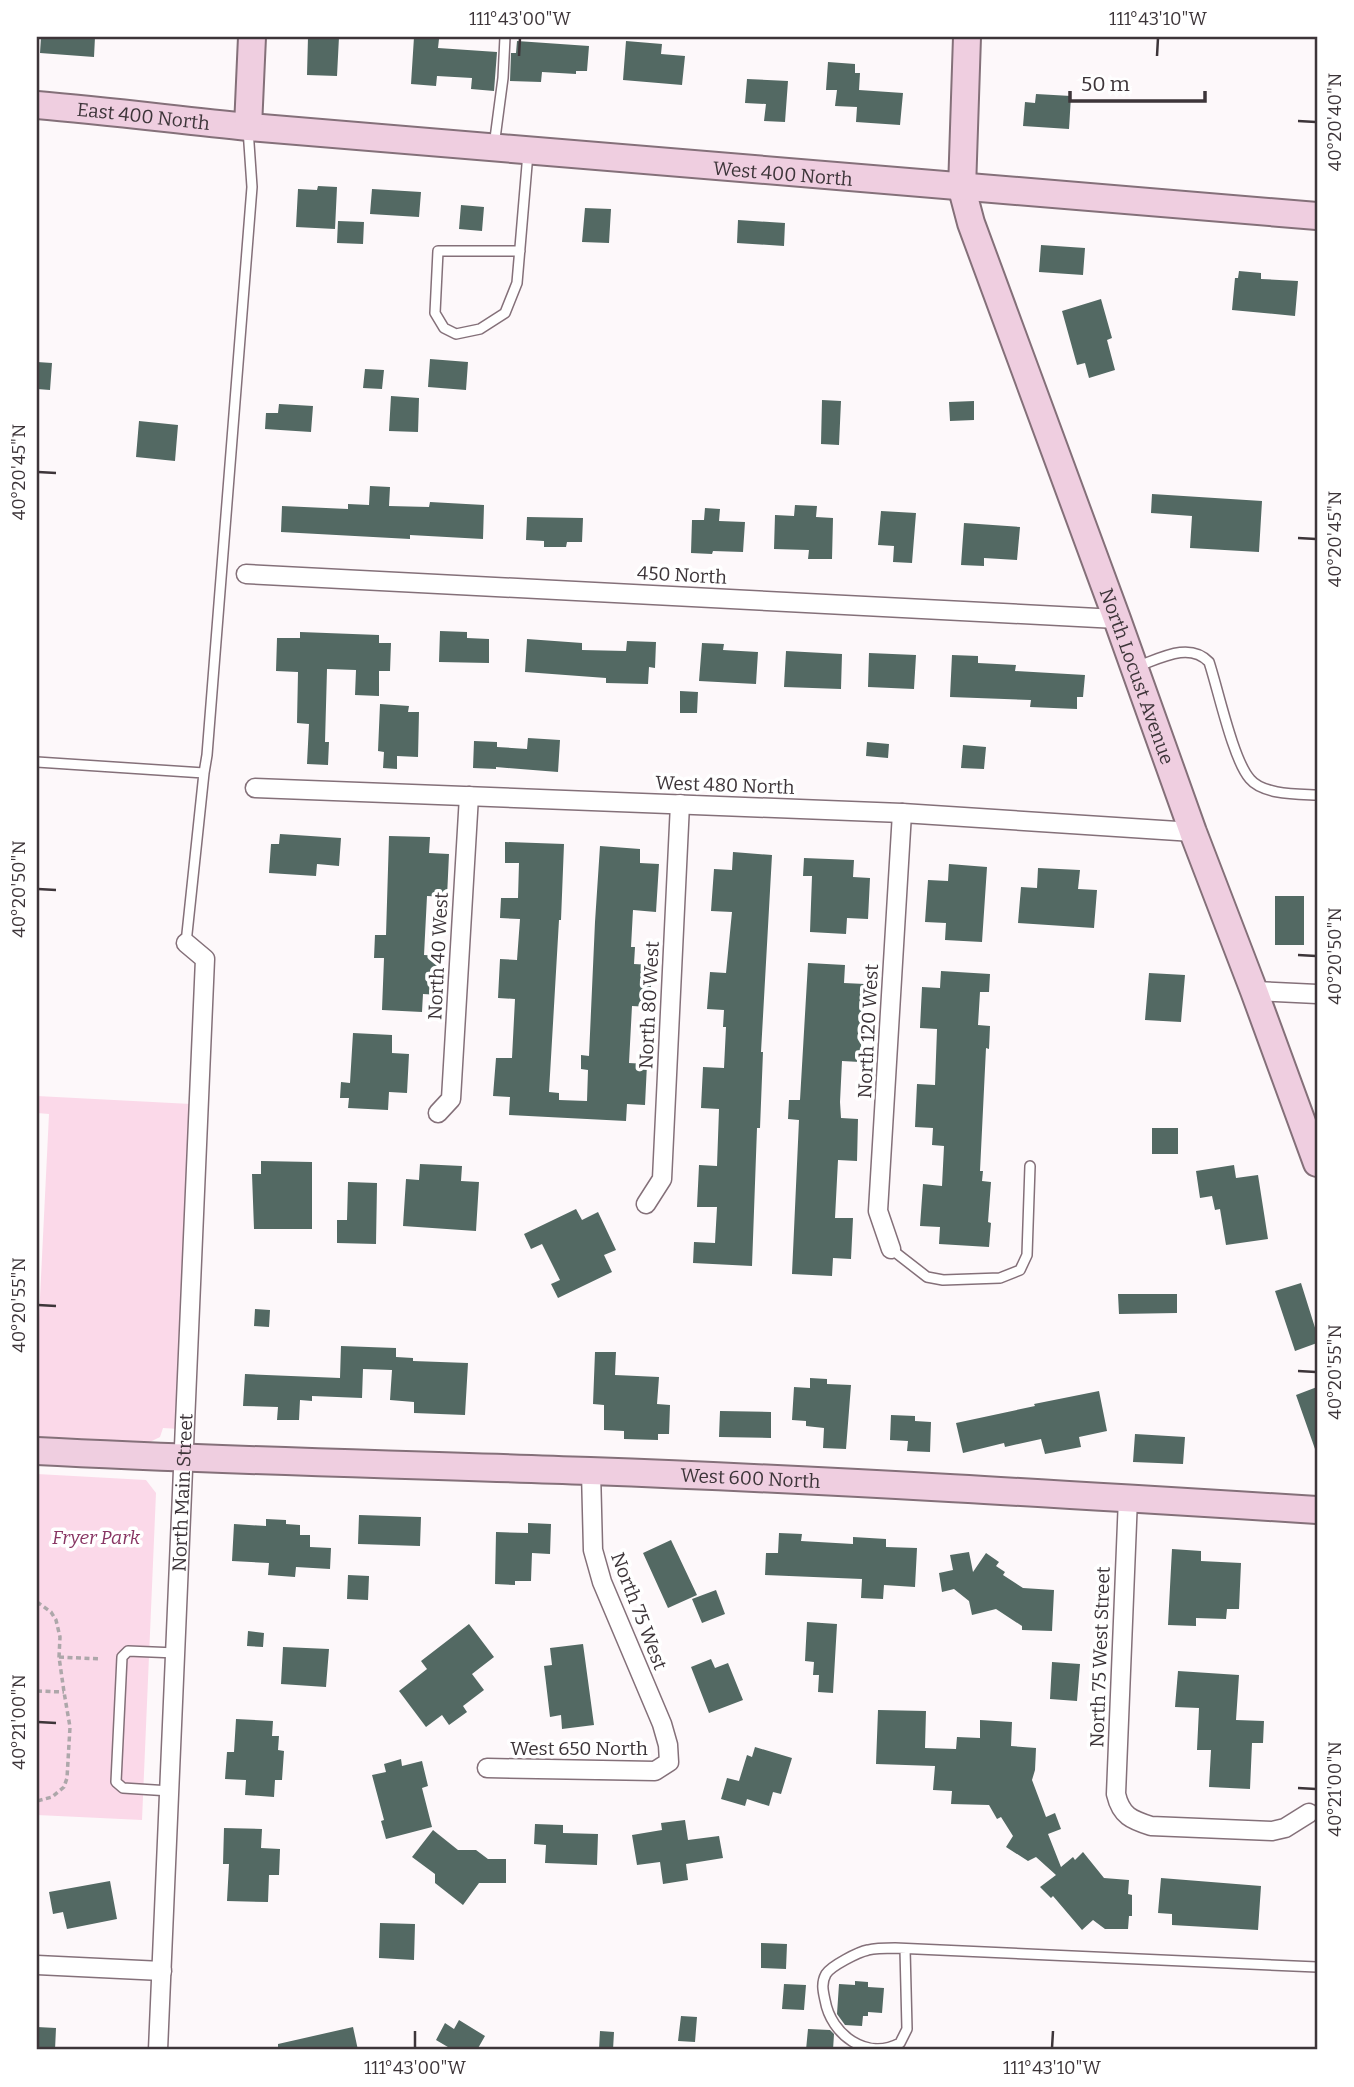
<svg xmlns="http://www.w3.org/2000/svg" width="1354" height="2087" font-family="Bitter,serif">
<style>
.green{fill:#fbd9e9}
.building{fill:#536963}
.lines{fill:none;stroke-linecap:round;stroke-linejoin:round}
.lane-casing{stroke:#847079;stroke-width:12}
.street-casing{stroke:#847079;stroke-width:21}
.secondary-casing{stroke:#847079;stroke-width:30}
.path{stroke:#ada7aa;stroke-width:3.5;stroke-dasharray:5 3.5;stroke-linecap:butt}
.lane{stroke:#fff;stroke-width:9}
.street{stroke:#fff;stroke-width:18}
.secondary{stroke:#efcee0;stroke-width:26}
.ticks{fill:none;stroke:#3d3539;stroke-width:2.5}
.labels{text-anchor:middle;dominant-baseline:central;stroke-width:7;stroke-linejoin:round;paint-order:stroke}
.street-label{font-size:19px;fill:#3d3539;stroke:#fff}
.park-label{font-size:19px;font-style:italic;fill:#883563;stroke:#fff}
.neatline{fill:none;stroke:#3d3539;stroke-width:2.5}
.ticks-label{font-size:18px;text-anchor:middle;fill:#3d3539}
</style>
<rect width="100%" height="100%" fill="#fdf8fa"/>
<path class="green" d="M37,1096l154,8 -12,325 -16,-1 -3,9 -10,5 -113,-4v-79l12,-245 -12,-1z
M37,1474l109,6 10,13 -14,327 -105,-5z"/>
<path class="building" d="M41,37h54l-1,20 -54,-4z
M308,37h31l-2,39 -30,-1z
M414,37l25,2 -1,9 59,4 -3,39 -23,-2 1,-11 -35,-2 -1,10 -25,-2z
M517,41l72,5 -2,25h-11v3l-34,-2 -1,10 -31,-1 1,-28h5z
M626,41l36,3 -1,10 24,2 -3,29 -59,-5z
M828,62l27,2v9h5l-1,17 44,3 -3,32 -44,-3 1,-15 -22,-1 2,-16h-11z
M747,79l41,2 -3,41 -21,-1 2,-17 -21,-1z
M1036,94l35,2 -2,33 -46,-3 2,-24 10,1z
M318,186l19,1 -2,42 -39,-2 2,-38 19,1z
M372,189l49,3 -2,25 -49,-3z
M461,205l23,2 -2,24 -23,-2z
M585,208l26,1 -2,34 -27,-1z
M738,220l47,3 -1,23 -47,-3z
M338,221l26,1 -1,22 -26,-1z
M1041,245l44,3 -2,27 -44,-3z
M1239,271l22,2v6l37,2 -3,35 -63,-6 3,-32h3z
M1101,299l11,39 -5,2 8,30 -26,8 -4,-15 -8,2 -15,-54z
M430,359l38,3 -2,28 -38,-3z
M37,362l15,1 -2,27 -13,-1z
M365,369l19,1 -2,19 -19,-1z
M391,396l28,2 -1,34 -29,-1z
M822,400l19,1 -2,44 -18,-1z
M974,401v19l-24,1 -1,-19z
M279,404l34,2 -2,26 -46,-3 1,-16h12z
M139,421l39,4 -3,36 -39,-4z
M370,486l20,1 -1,19 40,1 1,-5 54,3 -1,34 -73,-4v4l-129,-7 1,-26 66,3v-5l21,1z
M1152,494l110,7 -3,51 -69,-4 2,-32 -41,-3z
M795,505l22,1 -1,11 17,1 -1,41h-24l1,-9 -35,-1 1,-34 19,1z
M705,508l15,1 -1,12 26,1 -2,30 -30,-1 -1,3 -21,-1 1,-33h12z
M881,511l35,2 -4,50 -19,-1 1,-16 -16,-1z
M527,517l56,1 -1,24h-15l-1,5h-22v-6l-18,-1z
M964,523l56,4 -3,33 -33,-2v8l-23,-1z
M440,631l27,1v6l22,1v24l-50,-1z
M300,632l79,3v8h12l-1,28h-11v25l-24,-1 1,-25 -29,-1 -2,73h4l-1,23 -21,-1 2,-40 -12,-1 1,-51 -22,-1 1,-33h23z
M527,639l55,4v7l44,1 1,-10 29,1 -1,26 -6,-1 -1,17 -42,-1v-5l-81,-6z
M702,643l22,1 -1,6 35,2 -2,32 -57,-3z
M786,651l56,3 -1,35 -57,-2z
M869,653l47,2 -2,34 -46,-2z
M952,655l26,1v7l38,2 -1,6 70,4 -2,22h-6v12l-47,-2 1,-7 -81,-3z
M680,691l18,1 -1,21h-17z
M380,704l29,2 -1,6h11l-1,45 -21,-1v13l-14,-1 1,-16 -6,-1z
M528,738l32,2 -2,32 -62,-5v2l-23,-1 1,-27 23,1v5l30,2z
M867,742l22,2 -1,14 -22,-2z
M963,745l23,2 -2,22 -23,-1z
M280,834l61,4 -2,28 -22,-2 -1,12 -47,-3 2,-29h8z
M389,836l41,1 -1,16 20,1 -2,43 -20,-1 -3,59 17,1 -1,39 -17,-1 -1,18 -40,-2 2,-52h-10l1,-23h11z
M505,842l59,2 -3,76h-2l-10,172 10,1v7l28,1 1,-31 -7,-1v-14l8,1 6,-134 5,-76 40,3v14l19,1 -3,48 -23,-2 -2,37h4l-1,17 18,1 -2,42 -18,-1 -3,57 18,1 -2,41 -18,-1 -1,17 -117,-6 1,-18 -17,-1 3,-38h16l3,-59 -17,-1 2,-39 17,1 3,-41 -20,-1 1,-20h17l1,-35h-14z
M733,852l39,3 -11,197h2l-3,76h-3l-5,138 -59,-3 1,-21 21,1 2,-36h-20l2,-42 18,1 2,-57 -18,-1 2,-41 21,1 2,-41h-3l1,-17 -17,-1 3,-37 16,1 6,-61 -21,-1 3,-42 18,1z
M804,858l50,2 -1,17 17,1 -2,41 -21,-1 -1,16 -36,-2 2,-56h-9z
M949,864l38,3 -5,75 -37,-2 1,-17 -21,-1 3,-42 20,1z
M1038,868l42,2 -2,19 19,1 -3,38 -76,-5 3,-36 16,1z
M1275,896h29v49h-29z
M808,963l37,2 -1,18 21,1 -5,78 -18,-1 -2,41 1,16 17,1 -1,42 -19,-1 -3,58h18l-2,41 -18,-1 -1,18 -40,-2 7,-154 -11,-1 1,-19h11z
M941,971l49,3 -1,18h-9l-2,33 12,1 -1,23 -3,-1 -6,123h3l-1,10 9,1 -3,40 3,1 -2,24 -50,-3 1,-17 -20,-1 3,-42 19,2 2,-40 -12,-1 1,-17 -18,-1 2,-43 18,1 2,-56 -17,-1 2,-41 18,1z
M1149,973l36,2 -4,47 -36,-2z
M353,1033l39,2v18l17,1 -2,39 -18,-1 -1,18 -40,-2 1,-10h-9l1,-16 9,1z
M1152,1128h26v26h-26z
M261,1161l51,1v67h-58l-2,-55h9z
M420,1164l42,2 -1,15 18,1 -3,49 -73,-5 3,-47 13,1z
M1234,1165l2,13 22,-3 10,64 -42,6 -6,-36 -5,1 -3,-14 -12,2 -4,-27z
M348,1182l29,1 -1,61 -39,-1v-23h10z
M576,1209l6,11 16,-8 18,38 -12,5 8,17 -54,26 -7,-14 9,-4 -18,-36 -11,5 -7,-15z
M1301,1283l16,51v9l-22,8 -20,-60z
M1118,1294h59v19l-58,1z
M255,1309l15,1 -1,17 -15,-1z
M341,1346l55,2v9l17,1v3l55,2 -3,52 -51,-2v-11l-24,-2 2,-30 -29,-1 -1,29 -50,-2v5l-12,-1 -1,20h-22l1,-13 -35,-1 2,-32 95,4z
M595,1352h21l-1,23 44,2 -2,27 13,1 -1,29h-11v6l-34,-1v-8l-20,-1v-25l-11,-1z
M810,1378l17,1v5l24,1 -5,64 -23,-1 1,-20 -18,-2v-5l-14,-1 2,-33 16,1z
M1317,1387v62h-2l-19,-54z
M1099,1391l8,40 -28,6 2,10 -36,7 -4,-15 -36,8 -1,-4 -41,10 -7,-30 79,-17 -1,-2z
M720,1411l51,1v26l-52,-1z
M891,1415l24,1v5l16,1 -1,30 -23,-1 1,-10 -18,-1z
M1135,1434l50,3 -2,27 -50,-2z
M359,1515l62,2 -1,29 -62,-2z
M266,1519l20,1v4l14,1v10h10v12l21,1 -1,21 -34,-2 -1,10 -27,-2 1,-12 -37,-2 2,-37 32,2z
M528,1523l23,1 -1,30 -18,-1 -1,28h-16v4l-20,-1 1,-52 32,1z
M779,1533l23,1 -1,7 52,3v-7l33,2v8l31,1 -2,39 -31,-2 -1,14 -22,-1 1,-19 -97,-4 1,-22h12z
M671,1540l26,55 -29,13 -25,-55z
M1172,1549l29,2v10l40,2 -2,46h-12l-1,10 -30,-1v8l-28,-1z
M969,1552l4,20 13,-19 13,9 -3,4 9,6 -2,3 20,13 31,2 -2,41 -30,-1v-4l-26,-17 -24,6 -3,-14 -15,-12 -12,3 -3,-19 14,-3 -3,-15z
M348,1575l21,1 -1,24 -21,-1z
M716,1590l9,24 -23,9 -10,-24z
M807,1622l30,2 -4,69 -15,-1 1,-17h-6l1,-13 -9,-1z
M469,1624l25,33 -22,17 12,16 -21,16 4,6 -18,13 -7,-10 -16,12 -27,-36 28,-22 -6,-8z
M248,1631l16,2 -1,14 -16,-1z
M583,1644l11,81 -32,4 -1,-14 -11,2 -6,-51 8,-1 -2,-17z
M283,1647l46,2 -3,38 -45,-3z
M711,1659l4,9 13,-5 15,37 -34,13 -18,-46z
M1052,1662l28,2 -3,37 -27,-2z
M1178,1671l61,4 -3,45 28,1 -1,22h-11l-2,46 -41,-2 2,-37h-14l2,-42 -24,-1z
M878,1710l48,1 -1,37 31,1 1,-12 23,1v-18l32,2 -1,24 25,2 -1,22 -3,10 14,37 9,-4 6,16 -13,5 13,33 12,-10 2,3 8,-8 21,26 25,2 -1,14 4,1v21h-3l-1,13h-23l-12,-9 -11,10 -29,-34 -2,2 -11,-11 16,-12 -20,-18 -8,4 -22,-14 7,-11 -12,-19 -4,2 -8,-14 -38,-1 1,-13 -19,-1 2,-24 -59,-2z
M236,1719l37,2 -1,15h7l-1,14 6,1 -2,29h-7l-1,17 -29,-2 1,-15 -21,-1 2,-27h7z
M755,1747l37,11 -11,36 -8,-2 -4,14 -22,-7 -2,7 -24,-7 6,-21 12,3 8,-26 5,2z
M401,1759l1,7 20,-5 6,25 -6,2 10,39 -46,12 -5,-18 3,-1 -12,-45 14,-3 -2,-8z
M685,1820l3,20 31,-4 4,22 -37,6 2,16 -25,4 -3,-22 -23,3 -5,-30 30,-5 -1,-7z
M535,1824l28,1v8l35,1 -1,31 -52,-2 1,-18 -12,-1z
M224,1828l38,1 -1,19 19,1 -1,26h-10l-1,27 -41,-1 2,-37h-6z
M433,1830l25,20h18l12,9h18v24h-27l-16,22 -28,-22v-9l-23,-17z
M1161,1878l100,8 -3,44 -86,-5v-11l-14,-1z
M110,1881l7,38 -50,10 -4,-17 -10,2 -4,-22z
M380,1923l35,1 -1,36 -35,-2z
M761,1943l26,1 -1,25 -25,-1z
M855,1981l13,1v5l16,1 -2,25 -14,-1v4h-5l-1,10 -17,-1 -8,-11 2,-30 16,1z
M784,1984l22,1 -2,25 -22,-1z
M681,2016l16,1 -2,25 -17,-1z
M459,2020l26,16 -8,14h-24l-17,-10 9,-17 9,6z
M37,2027l19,1 -1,22h-18z
M353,2027l5,23h-80v-6z
M808,2029l22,1 4,4 -1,16h-27z
M600,2031l14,1 -1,18h-14z"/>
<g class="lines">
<g class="lane-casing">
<path id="lane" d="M494,146l9,-68 2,-41
M520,251h-82l-3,62 9,15 12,6 24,-5 25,-16 12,-30 11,-130
M1136,667c23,-8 53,-26 73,-5 9,27 24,98 41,117 13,16 49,15 67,16
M37,762l167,11 3,-18 45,-568 -4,-58
M186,943l18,-170
M891,1249l36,28 16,3 57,-2 20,-8 7,-15 3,-89
M170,1791l-47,-3 -7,-6 6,-125 6,-6 48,2
M905,1949l2,80 -7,14c-33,18 -69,-8 -75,-43 -2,-9 -4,-17 1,-26 5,-8 32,-22 42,-24 8,-2 18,-2 27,-2l422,19"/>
</g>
<g class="street-casing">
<g id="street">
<path d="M246,574l871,45"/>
<path d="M255,788l647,25 291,19"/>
<path d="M1254,991l63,3"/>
<path d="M438,1113l13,-14 18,-303"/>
<path d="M646,1204l16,-25 18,-375"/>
<path d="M891,1249l-13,-38 24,-398"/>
<path d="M1128,1498l-12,296c5,22 16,26 35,32l121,5 13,-3 24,-15"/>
<path d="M487,1768l168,3 14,-9 -1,-17 -6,-21 -60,-142 -9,-32 -2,-79"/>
<path d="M37,1965l125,6"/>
<path id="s1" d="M158,2050l47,-1091 -19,-16"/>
</g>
</g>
<g class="secondary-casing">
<g id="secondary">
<path id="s2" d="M967,37l-5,152 9,34 146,396 76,213 61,159 63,172"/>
<path id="s3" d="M37,105c71,6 141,15 212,22 356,33 712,61 1068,89"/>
<path d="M248,127l4,-90"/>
<path id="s4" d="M37,1451c184,10 369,13 553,20 243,9 485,24 727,39"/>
</g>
</g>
<path class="path" d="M37,1602l14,10 5,8 4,17 -1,20 5,35 6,35 -3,51 -3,9 -12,10 -15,4
M59,1657l42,2
M37,1691l27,1"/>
<use href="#lane" class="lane"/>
<use href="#street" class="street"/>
<use href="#secondary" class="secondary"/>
</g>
<path class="ticks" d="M519,56l1,-18M1157,56l1,-18M1298,121l18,1M38,472l18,1M1298,538l18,1M38,889l18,1M1298,955l18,1M38,1305l18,1M1298,1371l18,1M38,1722l18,1M1298,1788l18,1M415,2048v-17M1052,2048l1,-17"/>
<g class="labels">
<g class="street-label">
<text stroke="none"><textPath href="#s3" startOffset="107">East 400 North</textPath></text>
<text stroke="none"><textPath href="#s3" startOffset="749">West 400 North</textPath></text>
<text transform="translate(682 575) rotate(3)">450 North</text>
<text stroke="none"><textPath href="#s2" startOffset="670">North Locust Avenue</textPath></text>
<text transform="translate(725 785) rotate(2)">West 480 North</text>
<text transform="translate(438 956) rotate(-87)">North 40 West</text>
<text transform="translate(649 1005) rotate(-87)">North 80 West</text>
<text transform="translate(868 1031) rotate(-87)">North 120 West</text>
<text stroke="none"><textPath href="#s4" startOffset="714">West 600 North</textPath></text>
<text stroke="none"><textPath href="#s1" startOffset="558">North Main Street</textPath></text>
<text transform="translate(639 1611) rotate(69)">North 75 West</text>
<text transform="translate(1100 1657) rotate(-88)">North 75 West Street</text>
<text x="579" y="1748">West 650 North</text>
</g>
<g class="park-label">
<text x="96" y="1537">Fryer Park</text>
</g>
</g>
<rect width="1354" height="2087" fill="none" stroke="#ffffff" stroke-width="77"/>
<path d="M1070 91v10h135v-10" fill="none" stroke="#3d3539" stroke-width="3.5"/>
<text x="1081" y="91" font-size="21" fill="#3d3539" stroke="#ffffff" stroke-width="5" paint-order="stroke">50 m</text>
<rect x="38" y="38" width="1278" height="2010" class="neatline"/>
<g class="ticks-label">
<text x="520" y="25">111°43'00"W</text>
<text x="1158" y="25">111°43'10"W</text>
<text transform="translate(1335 122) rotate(-90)" y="6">40°20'40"N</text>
<text transform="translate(19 472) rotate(-90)" y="6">40°20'45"N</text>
<text transform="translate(1335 539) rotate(-90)" y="6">40°20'45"N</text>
<text transform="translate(19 889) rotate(-90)" y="6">40°20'50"N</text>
<text transform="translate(1335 956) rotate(-90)" y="6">40°20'50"N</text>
<text transform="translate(19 1305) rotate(-90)" y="6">40°20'55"N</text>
<text transform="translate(1335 1372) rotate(-90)" y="6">40°20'55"N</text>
<text transform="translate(19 1722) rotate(-90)" y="6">40°21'00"N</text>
<text transform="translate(1335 1789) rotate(-90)" y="6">40°21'00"N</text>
<text x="415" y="2074">111°43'00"W</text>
<text x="1052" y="2074">111°43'10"W</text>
</g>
</svg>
